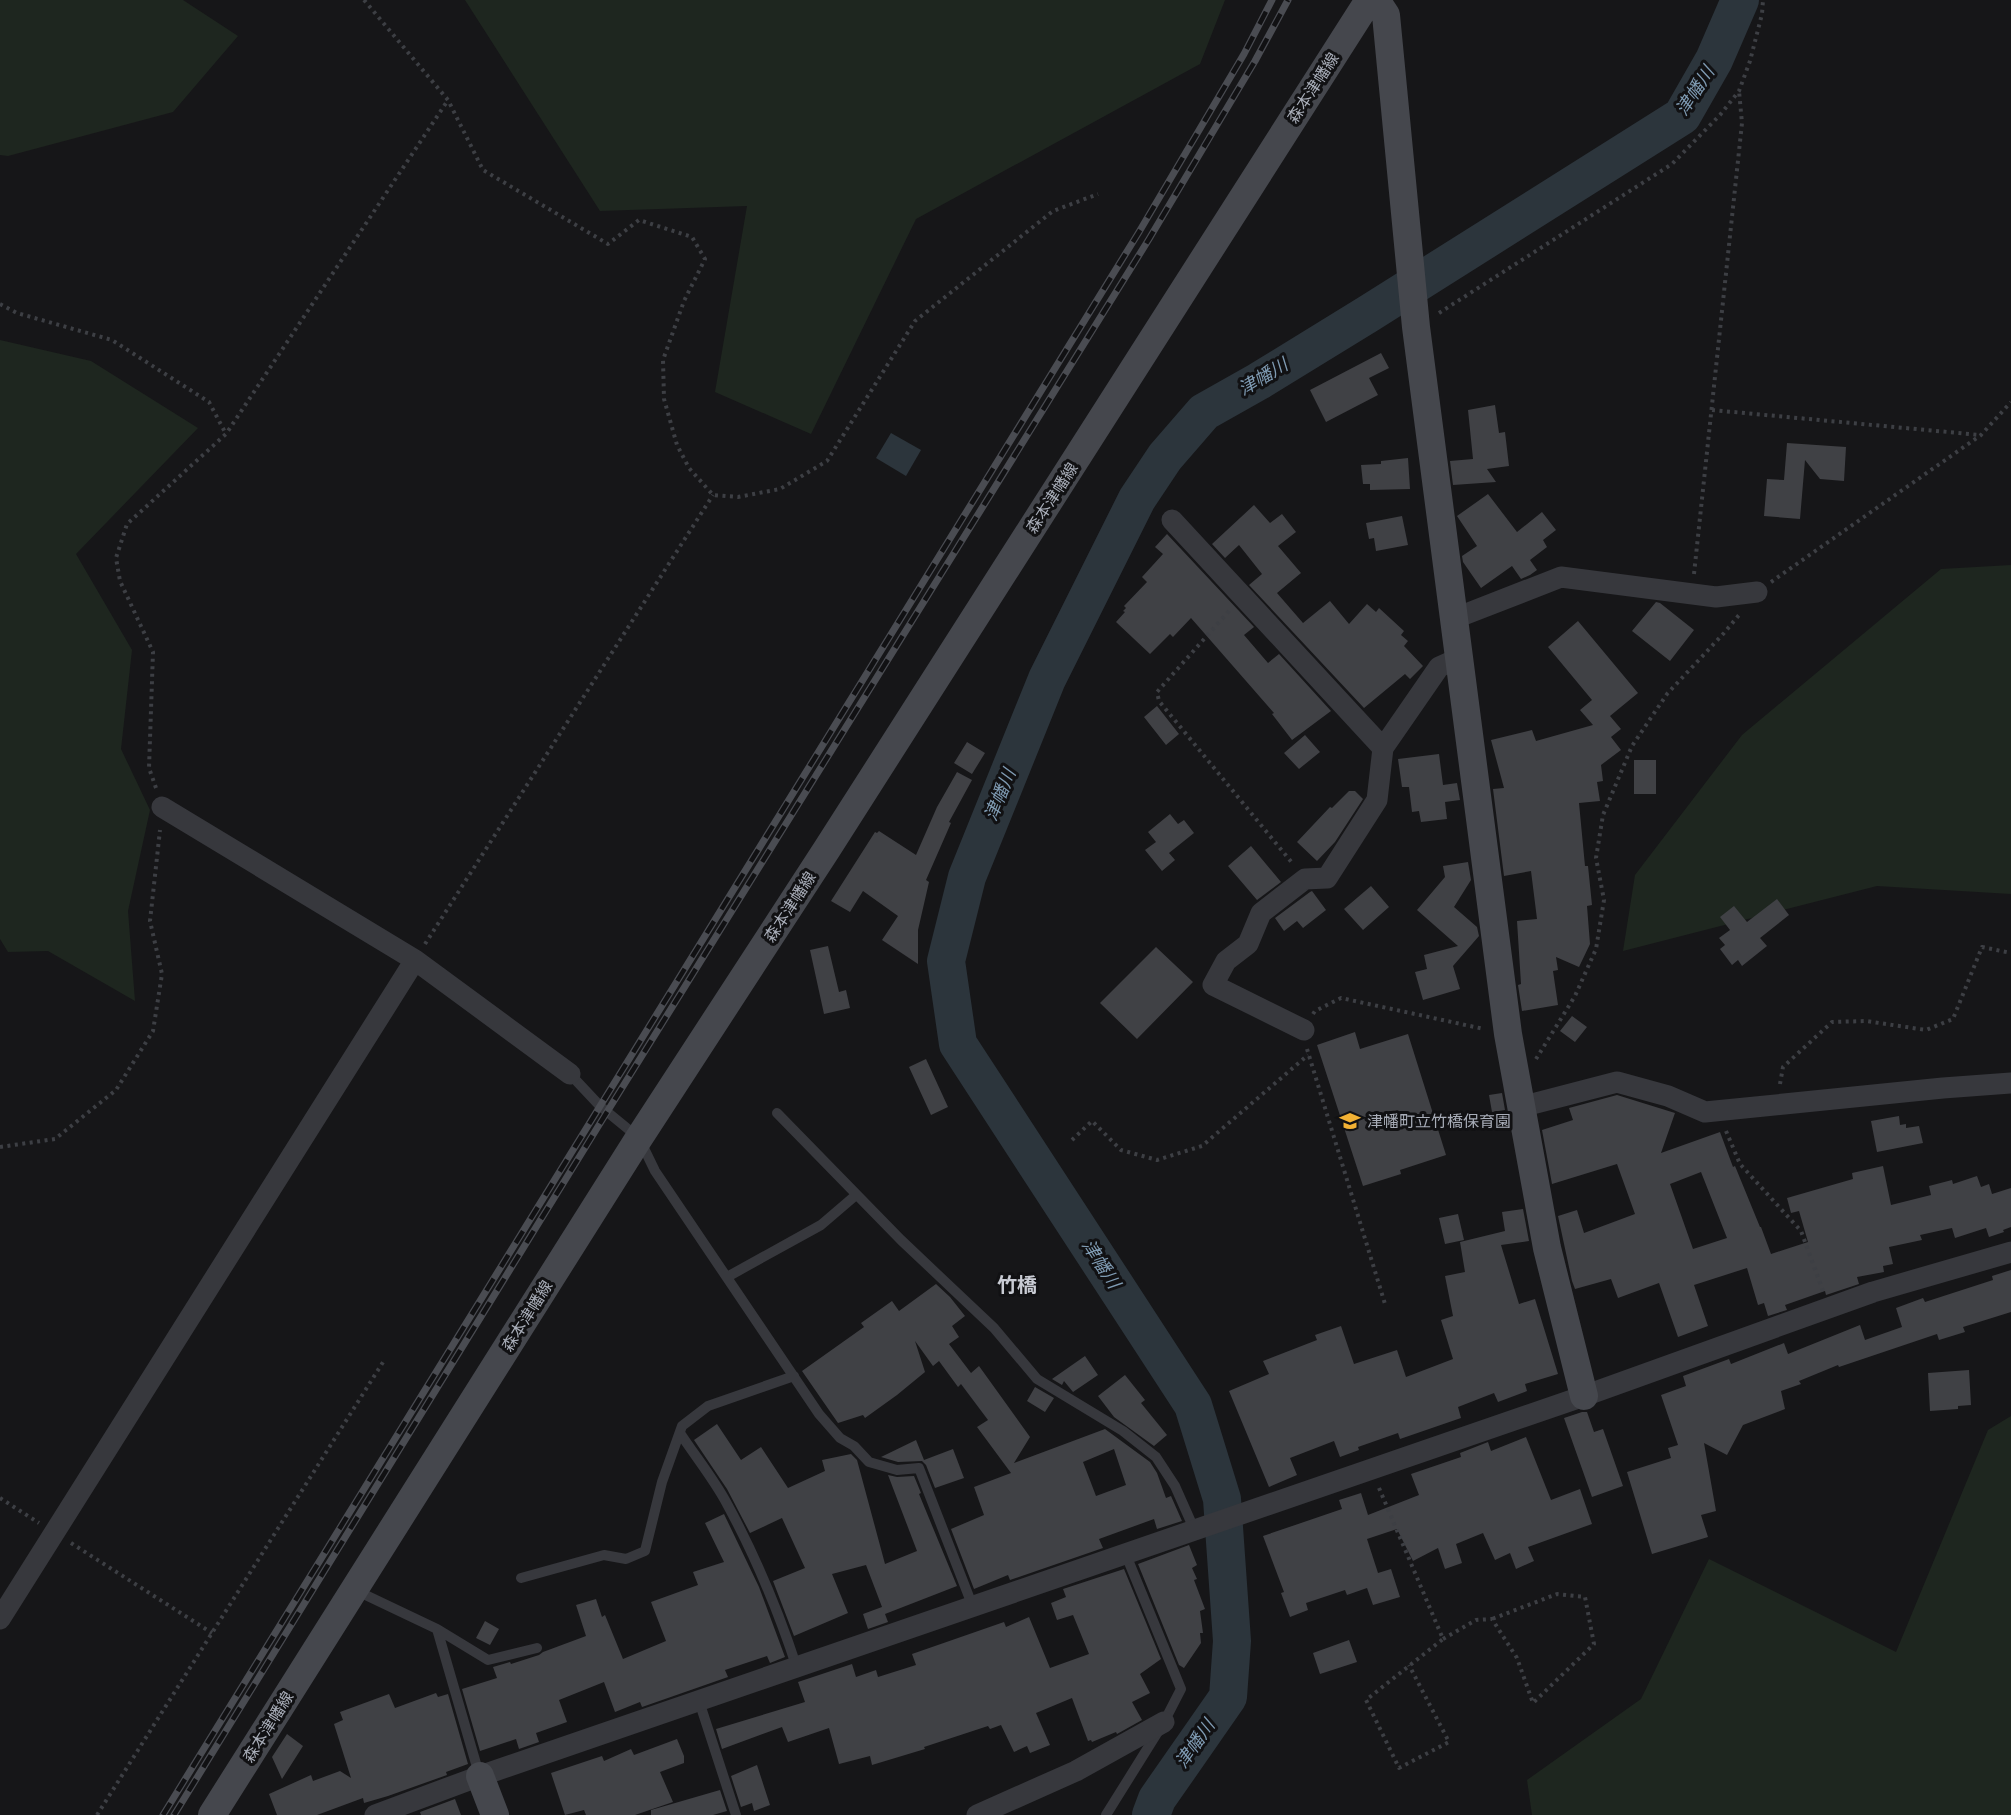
<svg xmlns="http://www.w3.org/2000/svg" width="2011" height="1815" font-family="Helvetica,'Noto Sans JP',sans-serif">
<style>
.green{fill:#1e261f}
.water{fill:#2c353c}
.lines{fill:none;stroke-linecap:round;stroke-linejoin:round}
.river{stroke:#2c353c;stroke-width:38}
.building{fill:#404145;fill-rule:evenodd}
.path{stroke:#3d3f44;stroke-width:4;stroke-dasharray:3 4.5;stroke-linecap:butt}
.lane{stroke:#37383d;stroke-width:10}
.street{stroke:#37383d;stroke-width:21}
.secondary{stroke:#45474d;stroke-width:28}
.rail-casing{stroke:#4a4c52;stroke-width:7}
.rail{stroke:#111113;stroke-width:4.5;stroke-dasharray:14;stroke-linecap:butt}
.labels{text-anchor:middle;dominant-baseline:central;stroke-width:6;stroke-linejoin:round;paint-order:stroke}
.street-label{font-size:16px;fill:#a8adb8;stroke:#111113}
.poi-label{font-size:16px;fill:#a8adb8;stroke:#111113;text-anchor:start}
.water-label{font-size:18px;font-style:italic;fill:#7f9bb3;stroke:#111113}
.quarter-label{font-size:20px;font-weight:bold;fill:#c9ccd4;stroke:#111113}
</style>
<rect width="100%" height="100%" fill="#161618"/>
<path class="green" d="M0,0h183l55,36 -65,76 -165,44 -8,-1z
M465,0h760l-25,64 -284,155 -105,215 -96,-42 32,-186 -147,5z
M0,340l91,21 107,67 -122,126 56,96 -11,99 29,61 -22,101 7,90 -87,-50 -40,1 -8,-13z
M2011,565v329l-134,-8 -254,65 12,-76 107,-140 199,-166z
M2011,1416v399h-479l-5,-35 114,-81 68,-140 187,93 92,-222z"/>
<path class="water" d="M891,433l30,17 -15,26 -30,-18z"/>
<g class="lines">
<path class="river" d="M1151,1815l6,-16 71,-102 4,-56 -10,-142 -29,-94 -235,-361 -12,-83 21,-84 80,-198 90,-180 28,-42 39,-45 55,-31 109,-67 314,-198 32,-56 26,-60"/>
</g>
<path class="building" d="M1381,353l8,15 -20,10 9,17 -52,27 -16,-32z
M1495,405l4,28 6,-1 4,34 -22,3 9,13 -43,3 -3,-24 23,-2 -5,-49z
M1787,443l59,4 -2,34 -24,-2 -15,-19 -5,59 -36,-3 3,-37 17,1z
M1408,458l2,31 -40,1v-6h-7l-2,-19 20,-1v-3z
M1488,494l29,38 25,-20 14,18 -13,10 4,7 -17,13 7,10 -7,5 -9,4 -9,-13 -31,22 -18,-26 -1,-6 15,-10 -20,-30z
M1254,505l16,18 12,-9 14,18 -18,14 23,27 -24,20 26,30 27,-22 19,23 18,-20 9,8 3,-4 25,23 -3,4 7,6 -4,5 19,20 -13,13 -5,-5 -41,34 -115,-123 13,-11 -23,-29 -14,13 -13,-14z
M1402,516l6,29 -32,6 -2,-13 -5,1 -3,-16z
M1167,534l87,93 -10,8 24,28 11,-9 52,57 -39,29 -20,-26 2,-1 -83,-95 -18,19 -3,-3 -20,20 -34,-32 9,-10 -2,-1 3,-3 -2,-2 23,-24 -5,-5 21,-23 -8,-7z
M1656,602l4,1 34,27 -24,31 -38,-30z
M1578,621l60,72 -28,23 11,13 -10,8 10,13 -20,15 2,16 -6,1 3,19 -21,2 6,63h3l4,39 -5,1 3,38 -11,23 -23,-10 2,13 -5,1 5,34 -36,6 -4,-26 3,-1 -4,-63 20,-2 -6,-48 -27,5 -11,-87 11,-1 -13,-48 41,-10 4,11 57,-16 -13,-15 12,-10 -44,-53z
M1157,706l22,28 -13,11 -22,-28z
M1305,735l15,17 -21,17 -15,-16z
M967,742l18,11 -13,21 -18,-11z
M1439,754l4,31 14,-2 3,17 -15,2 2,17 -26,3 -2,-11 -7,1 -3,-25h-7l-4,-28z
M1634,760h22v34h-22z
M957,772l15,8 -23,42 2,1 -25,57 3,2 -11,48v34l-36,-24 16,-24 -35,-25 -13,21 -19,-11 44,-69 2,1 2,-2 37,24 21,-48z
M1349,791h6l8,8 -28,43 -18,19 -20,-19 33,-35 2,1z
M1170,814l8,10 6,-4 10,13 -25,20 6,7 -13,11 -17,-21 11,-8 -8,-10z
M1251,846l30,36 -24,18 -29,-34z
M1468,862l3,18 -17,27 23,20 2,9 -26,30 7,23 -37,11 -8,-28 12,-3 -3,-14 34,-9 -41,-36 28,-33 -2,-11z
M1371,886l18,21 -26,23 -19,-21z
M1312,891l14,19 -23,18 -6,-7 -13,10 -9,-13 35,-26z
M1777,899l12,16 -29,23 7,8 -25,20 -4,-6 -6,5 -12,-16 5,-4 -6,-7 11,-8 -10,-13 14,-11 13,16z
M828,946l11,46 7,-2 4,18 -26,6 -14,-64z
M1156,947l37,35 -56,57 -37,-36z
M1572,1016l15,11 -12,15 -15,-11z
M1355,1032l5,17 48,-15 38,121 -46,15 1,4 -38,12 -46,-141z
M926,1059l22,48 -17,8 -22,-48z
M1502,1093l3,17 -13,2 -3,-17z
M1617,1095l58,18 -14,40 59,-21 13,35 2,-1 25,61h1l10,27 37,-12 -9,-31 -8,2 -4,-15 66,-19 -1,-6 31,-7 8,39 40,-10 -2,-9 23,-6 1,4 24,-8 4,11 8,-3 3,10 19,-6v39l-8,3 1,2 -15,5 -3,-9 -31,10 -3,-10 -32,7 2,5 -33,7 4,17 -10,2 1,6 -27,5 2,7 -33,11 -1,-4 -40,14 2,5 -19,6 -4,-13 -6,2 -11,-37 -53,17 14,41 -30,11 -19,-54 -41,15 -7,-19 -36,10 -3,-8 -14,-65 19,-6 7,23 51,-19 -18,-50 -65,20 -10,-54 31,-10 -4,-12zM1701,1172l26,66 -34,11 -23,-65z
M1899,1116l1,9 6,-1v4l13,-2 4,17 -46,9 -6,-31z
M1523,1209l6,32 -28,4 18,59 16,-5 23,75 -33,10 2,7 -29,11 -4,-9 -36,14 3,11 -61,21 -2,-6 -40,14 1,3 -19,7 -6,-16 -44,17 7,17 -28,12 -40,-96 40,-17 -6,-13 54,-21 -2,-5 26,-9 13,38 43,-14 9,27 47,-18 -12,-39 12,-4 -8,-40 20,-4 -5,-30 45,-11 -3,-19z
M1458,1214l6,26 -19,4 -6,-26z
M2011,1270v42l-48,15 2,5 -26,8 -2,-6 -98,33 -1,-2 -39,16 2,3 -20,7 4,18 -42,16 -16,30 -23,-12 12,68 -15,4 7,22 -56,17 -25,-82 44,-14 -3,-10 10,-3 -17,-50 25,-9 -3,-10 46,-17 2,5 53,-21 4,11 72,-29 5,15 37,-13 -6,-19 27,-10 2,4 68,-22 -1,-4z
M936,1284l14,13 15,19 -13,10 7,11 -10,7 22,29 8,-7 51,71 -16,26 91,-34 45,33 7,11 9,25 5,-2 11,25 -25,8 -3,-10 -55,20 4,9 -93,32 -2,-5 -34,14 -23,-60 33,-14 -10,-28 37,-14 -34,-46 11,-7 -27,-36 -3,3 -19,-26 -6,5 -18,-25 10,31 -28,23 -32,23 -2,-3 -25,8 -36,-52 62,-44 -3,-4 31,-22 7,10zM1114,1449l12,36 -30,11 -13,-34z
M1085,1356l13,19 -25,17 -9,-11 -2,4 -10,-6z
M1969,1370l2,35 -13,1v3l-28,2 -2,-38z
M1125,1375l20,25 -4,3 26,32 -13,11 -40,-29 -16,-21z
M1035,1387l19,11 -9,14 -18,-11z
M1582,1412h5l7,20 9,-3 20,57 -31,11 -28,-79z
M717,1424l24,36 20,-13 27,41 37,-17 -3,-11 29,-6 6,6 28,104 32,-13 -29,-76 9,2 17,-1 7,17 -2,1 38,92 -72,28 3,8 -20,7 -5,-15 19,-7 -16,-42 -34,9 16,39 -54,23 -21,-55 32,-13 -23,-50 -32,15 -23,-44 -33,-49z
M1526,1437l25,63 29,-11 12,35 -64,23 6,14 -18,8 -6,-16 -15,7 -12,-27 -27,11 6,19 -17,6 -7,-21 -25,13 -16,-32 -30,10 11,34 13,-4 9,28 -27,8 -6,-17 -20,7 -2,-5 -39,13 2,7 -18,7 -9,-24 3,-1 -21,-56 79,-27 -3,-9 22,-7 7,22 51,-20 -8,-21 50,-17 -1,-4 28,-11 3,9z
M916,1440l8,20 29,-11 11,29 -29,10 -9,-23 -4,-4 -24,1 -17,-5z
M724,1514l35,73 26,70 -15,6 -3,-7 -42,14 3,7 -83,29 -3,1 -2,-5 -25,10 -11,-30 -45,18 8,22 -31,11 3,9 -20,7 -3,-10 -36,12 -18,-62 35,-11 -4,-11 17,-5 1,2 28,-9 4,-3 43,-16 -10,-31 20,-6 6,18 3,-2 18,44 43,-18 -15,-39 47,-17 -5,-13 31,-10 -19,-39z
M1189,1545l8,20 -5,3 5,11 -3,1 11,29 -5,2 3,22h-3l1,10 -17,25 -5,-3 -41,-101z
M1124,1569l37,90 -21,15 10,19 -18,9 10,18 -25,14 -1,-2 -24,10 -1,-2 -3,1 -16,-43 -36,15 14,32 -20,8 -3,-7 -13,6 -13,-27 -11,4 -2,-3 -64,21 1,2 -53,16 -2,-9 -31,8 -10,-36 -41,14 -6,-15 -60,22 -6,-20 89,-27 -7,-20 54,-18 4,13 20,-7 2,7 38,-12 -4,-11 92,-32 2,5 23,-10 21,51 39,-14 -16,-39 -16,5 -6,-17 15,-6 -3,-8z
M485,1621l14,8 -9,16 -14,-7z
M1349,1640l8,22 -37,12 -7,-21z
M436,1693l2,4 10,-3 20,70 -22,8 1,3 -59,21 -24,7 -1,-5 -46,17h-40l-8,-21 42,-19 2,6 27,-10 11,7 -17,-54 9,-4 -3,-8 49,-18 6,14z
M287,1734l16,12 -21,33 -10,-22z
M677,1739l7,17v7l-24,9 13,30 -38,13h-49l-2,-5 -19,5 -14,-42 51,-17 2,5 27,-12 3,6z
M757,1765l13,40 -16,6 -2,-8 -11,4 -10,-31z
M720,1790l7,21 -14,4h-62v-5z
M455,1799l6,16h-40l-1,-3z"/>
<g class="lines">
<path class="path" d="M364,0l84,100 35,70 125,74 31,-24 53,17 13,22 -21,42 -21,59 1,39 13,46 12,23 24,27 25,2 42,-8 47,-28 88,-140 138,-110 45,-17
M0,304l17,9 95,27 97,62 17,32
M1439,313l233,-149 48,-49 19,-24 11,-30 12,-47 1,-14
M1712,410l268,25
M1694,574l48,-451 -3,-32
M1771,582l210,-147 30,-33
M1229,611l-72,81 2,9 134,163
M156,788l-7,-20 4,-116 -33,-71 -4,-23 11,-34 99,-90 222,-334
M425,944l288,-449
M1313,1014l2,-3 26,-13 143,31
M1307,1049l78,255
M1536,1059l39,-63 21,-47 8,-49 -8,-42 7,-43 29,-69 35,-52 57,-61 15,-18
M1780,1084l3,-17 49,-45 34,-1 60,9 27,-11 29,-72 29,6
M1726,1131l14,33 61,67 22,60
M1072,1140l20,-19 29,29 36,10 45,-14 106,-91
M0,1147l55,-8 61,-49 37,-59 9,-57 -12,-53 10,-91
M1379,1488l64,151 -77,61 33,68 50,-26 -40,-77
M0,1498l39,25
M71,1543l141,90
M1443,1639l33,-19 16,-1 25,39 16,45 61,-59 -9,-47 -28,-3 -65,25
M97,1815l288,-456"/>
<path class="lane" d="M570,1074l30,32 39,32 16,33 164,243 21,24 14,8 15,16 28,8 22,-2 54,139
M777,1113l124,127 93,88 43,51 86,52 33,26 19,29 20,45
M727,1277l94,-52 35,-30
M680,1433c15,23 33,45 46,69 29,53 52,108 71,166
M521,1578l83,-23 22,4 19,-8 17,-69 20,-56 26,-20 86,-30
M355,1590l82,39 42,145
M437,1629l51,31 49,-12
M699,1701l37,114
M1106,1815l58,-93 17,-33 -55,-134"/>
<path class="street" d="M1172,520l211,228
M1453,615l13,-1 95,-37 155,20 41,-5
M162,807l253,153 155,114
M1304,1030l-91,-45 13,-24 22,-17 13,-31 44,-34 22,-1 50,-78 6,-52 56,-81 20,-9
M1521,1107l96,-25 51,14 37,16 238,-24 68,-5
M0,1619l415,-659
M375,1815l105,-39 1104,-380 289,-104 138,-40
M977,1815l99,-44 88,-49"/>
<path class="secondary" d="M1376,0l10,15 30,312 92,707 39,214 37,148
M480,1776l15,39
M212,1815l427,-677 188,-289 542,-849"/>
<g class="rail-casing">
<path id="rail" d="M163,1815l976,-1583 105,-178 28,-54
M174,1815l433,-703 542,-873 106,-178 33,-61"/>
</g>
<use href="#rail" class="rail"/>
</g>
<defs>
<g id="school-bare" transform="scale(1.62)"><path d="M0-5L7-2L0 1L-7-2ZM-4 1L0 2.5L4 1V4Q0 6-4 4Z" fill="#f2b134" stroke="#111113" stroke-width="2.5" paint-order="stroke"/></g>
</defs>
<g fill-rule="evenodd">
<use href="#school-bare" x="1350" y="1121"/>
</g>
<g class="labels">
<g class="street-label">
<text transform="translate(1313 88) rotate(-57)">森本津幡線</text>
<text transform="translate(1052 498) rotate(-57)">森本津幡線</text>
<text transform="translate(790 907) rotate(-57)">森本津幡線</text>
<text transform="translate(527 1316) rotate(-58)">森本津幡線</text>
<text transform="translate(268 1727) rotate(-58)">森本津幡線</text>
</g>
<g class="poi-label">
<text x="1367" y="1121">津幡町立竹橋保育園</text>
</g>
<g class="water-label">
<text transform="translate(1695 91) rotate(-57)">津幡川</text>
<text transform="translate(1263 377) rotate(-31)">津幡川</text>
<text transform="translate(1000 795) rotate(-68)">津幡川</text>
<text transform="translate(1101 1264) rotate(57)">津幡川</text>
<text transform="translate(1195 1744) rotate(-55)">津幡川</text>
</g>
<g class="quarter-label">
<text x="1017" y="1285">竹橋</text>
</g>
</g>
</svg>
